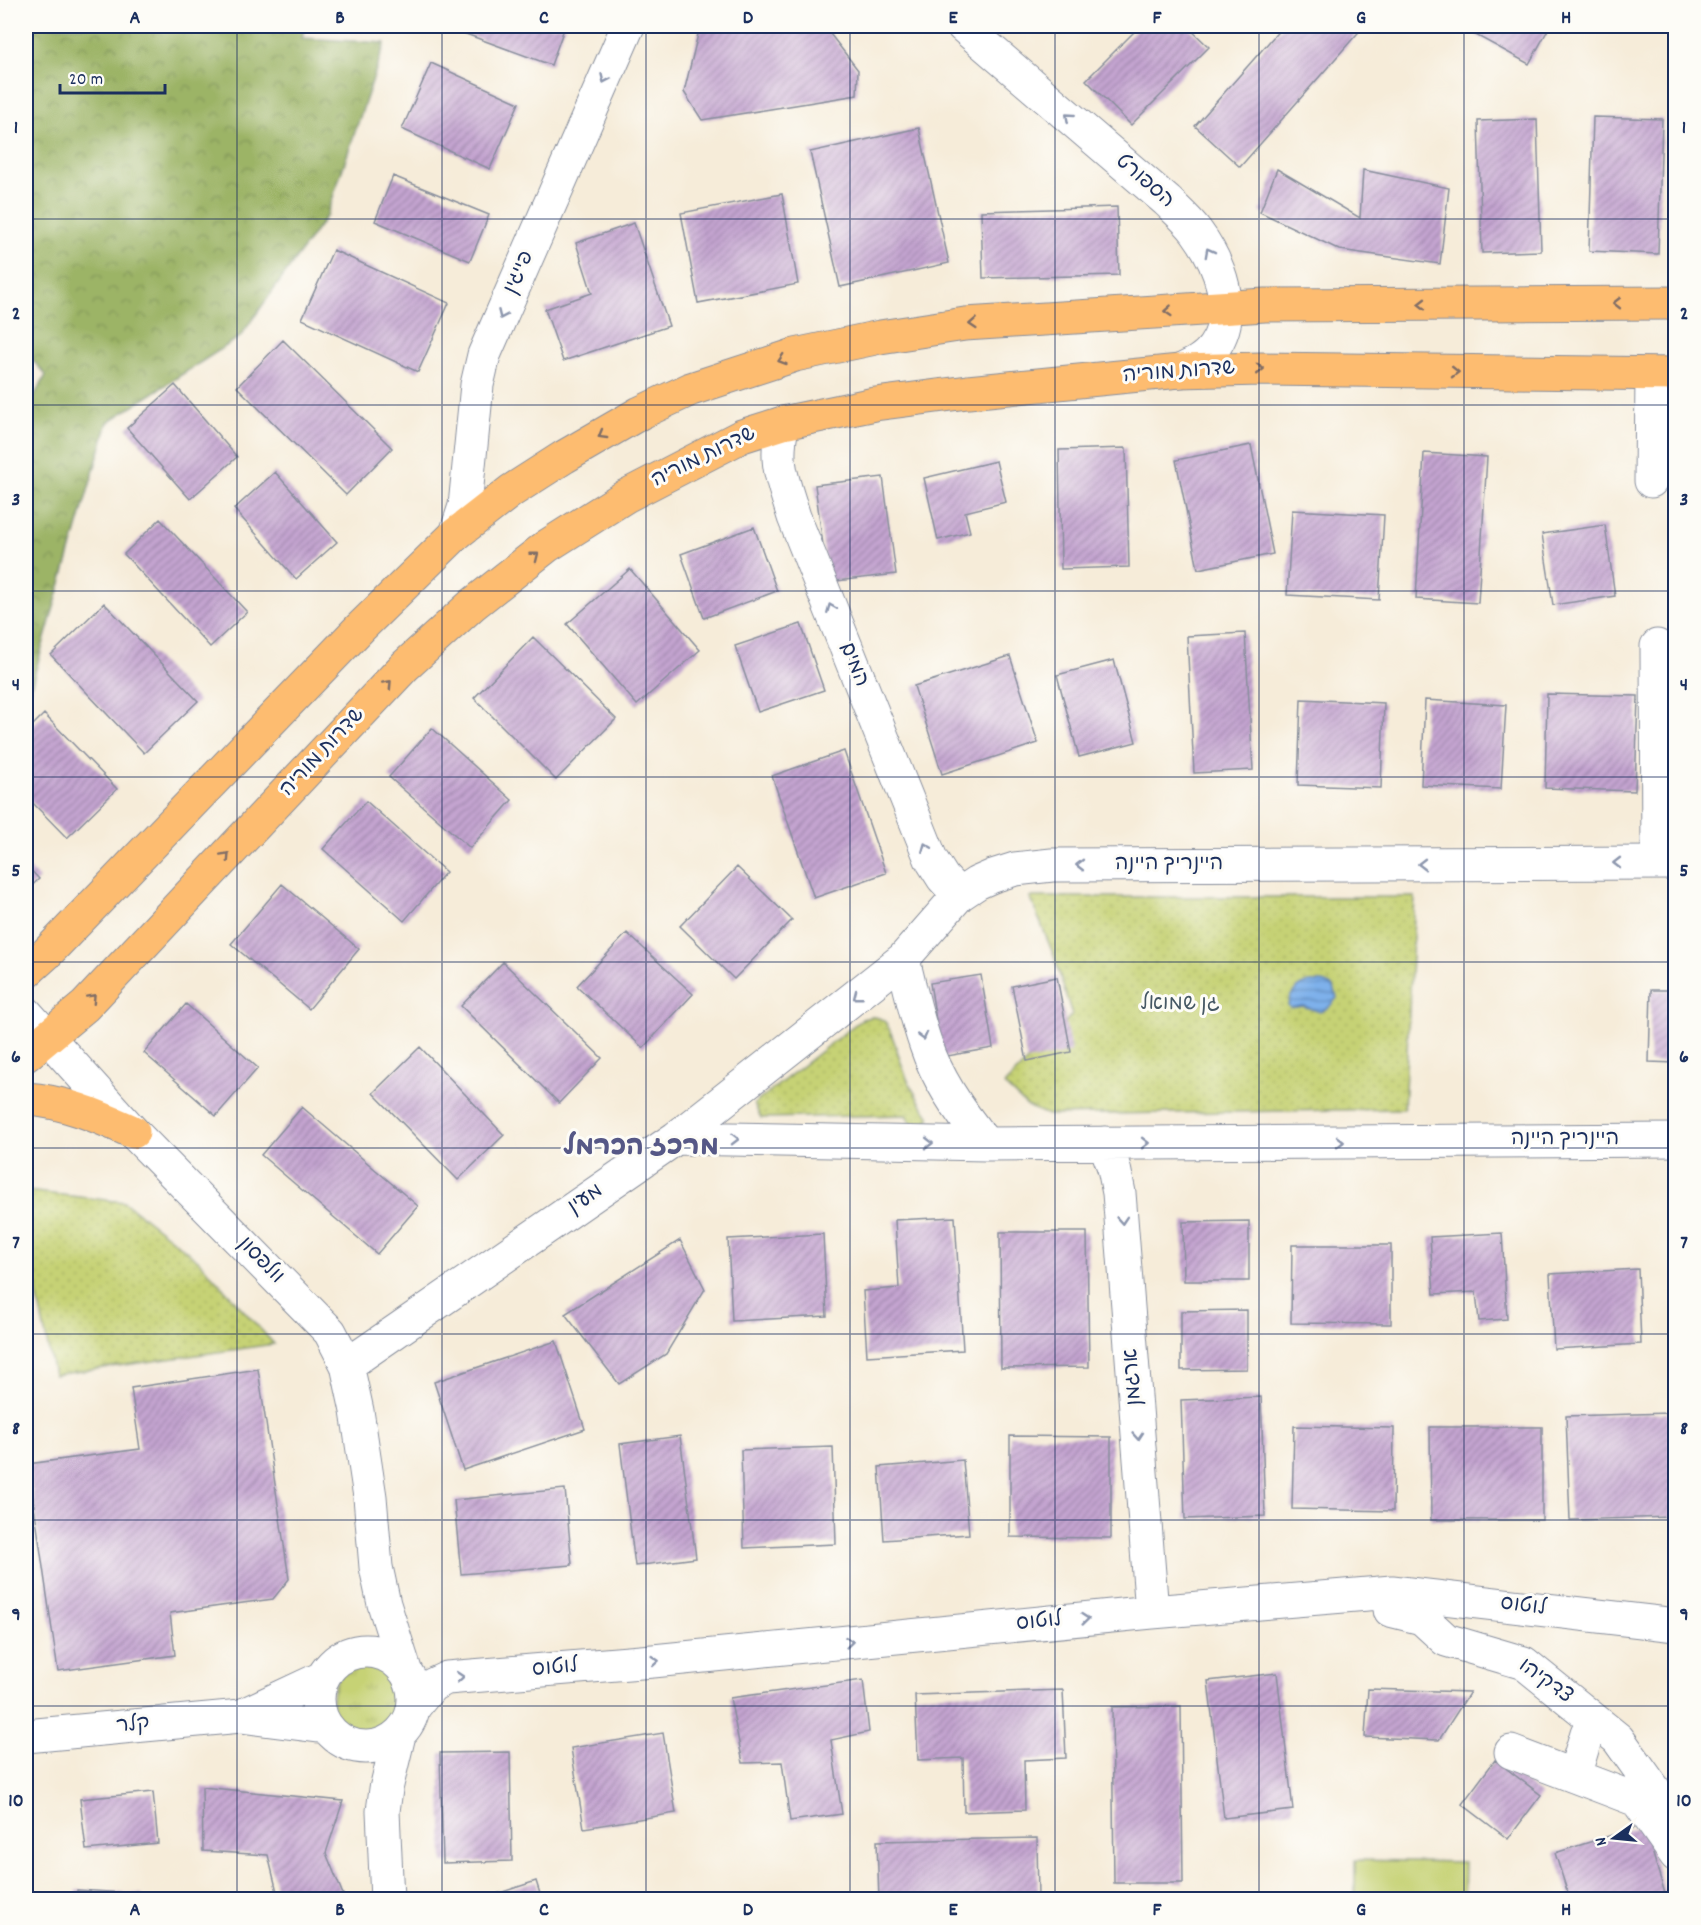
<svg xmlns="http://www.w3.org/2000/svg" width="1701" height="1925" font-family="Dekko,'Playpen Sans Hebrew',sans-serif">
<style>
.grass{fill:url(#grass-tufts);stroke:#708069;stroke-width:1.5}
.forest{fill:url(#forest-crowns);stroke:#5c7262;stroke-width:1.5}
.park{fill:url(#park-dots);stroke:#708069;stroke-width:1.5}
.pitch{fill:#c6d274;stroke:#708069;stroke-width:1.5}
.water{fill:url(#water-rules);stroke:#4c70a4;stroke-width:1.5}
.building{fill:url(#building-hatch)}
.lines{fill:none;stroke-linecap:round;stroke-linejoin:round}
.minor-casing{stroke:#888e9c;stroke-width:35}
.major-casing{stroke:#888e9c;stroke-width:35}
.minor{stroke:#fff;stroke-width:33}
.major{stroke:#fdbc70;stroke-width:33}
.oneway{stroke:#8d97ae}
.oneway2{stroke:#816e66}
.grid{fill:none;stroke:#1b2f5e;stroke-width:1.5;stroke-opacity:0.55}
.labels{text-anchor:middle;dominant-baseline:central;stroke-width:6;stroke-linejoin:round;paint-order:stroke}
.street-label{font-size:21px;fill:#1b2f5e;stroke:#fdfcf7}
.park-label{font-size:21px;fill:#465864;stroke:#fdfcf7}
.district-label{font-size:27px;font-weight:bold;fill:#565886;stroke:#fdfcf7}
.neatline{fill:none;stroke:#1b2f5e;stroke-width:2}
.grid-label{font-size:20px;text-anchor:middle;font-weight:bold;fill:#1b2f5e}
</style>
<defs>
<pattern id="grass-tufts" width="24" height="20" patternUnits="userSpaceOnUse" patternTransform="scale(1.5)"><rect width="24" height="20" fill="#c6d274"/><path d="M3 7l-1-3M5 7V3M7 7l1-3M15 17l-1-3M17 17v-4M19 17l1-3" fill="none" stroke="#aab567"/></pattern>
<pattern id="forest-crowns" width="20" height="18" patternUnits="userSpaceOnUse" patternTransform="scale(1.5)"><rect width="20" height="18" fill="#9cb466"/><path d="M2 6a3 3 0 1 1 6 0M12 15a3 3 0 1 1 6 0" fill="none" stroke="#7e9357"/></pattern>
<pattern id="park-dots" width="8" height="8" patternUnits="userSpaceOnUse" patternTransform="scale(1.5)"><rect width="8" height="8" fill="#c6d274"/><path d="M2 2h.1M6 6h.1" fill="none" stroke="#aab567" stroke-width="1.8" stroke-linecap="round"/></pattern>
<pattern id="water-rules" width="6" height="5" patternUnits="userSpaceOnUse" patternTransform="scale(1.5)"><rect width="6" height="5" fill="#7eb1eb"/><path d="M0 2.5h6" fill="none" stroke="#6690c2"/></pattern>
<pattern id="building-hatch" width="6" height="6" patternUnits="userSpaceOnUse" patternTransform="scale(1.5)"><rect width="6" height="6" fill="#c4a4d0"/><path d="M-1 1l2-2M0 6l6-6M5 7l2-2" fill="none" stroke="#9e86ac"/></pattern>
</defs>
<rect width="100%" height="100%" fill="#fdfcf7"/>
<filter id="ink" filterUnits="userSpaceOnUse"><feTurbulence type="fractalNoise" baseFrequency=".0167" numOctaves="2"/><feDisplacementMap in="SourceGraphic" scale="12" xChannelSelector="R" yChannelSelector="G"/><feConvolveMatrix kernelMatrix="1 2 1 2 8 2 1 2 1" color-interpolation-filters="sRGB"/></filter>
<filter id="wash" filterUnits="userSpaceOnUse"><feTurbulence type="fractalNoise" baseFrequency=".008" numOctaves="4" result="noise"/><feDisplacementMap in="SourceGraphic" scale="24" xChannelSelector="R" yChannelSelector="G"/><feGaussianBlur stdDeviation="1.35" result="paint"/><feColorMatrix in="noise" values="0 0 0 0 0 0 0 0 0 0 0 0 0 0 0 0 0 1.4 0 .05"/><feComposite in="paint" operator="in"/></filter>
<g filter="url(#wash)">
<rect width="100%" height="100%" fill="#f6ecd9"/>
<path class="grass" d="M332 1699a35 35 0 1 1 70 0a35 35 0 1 1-70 0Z"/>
<path class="forest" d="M36,26h269l-3,12 83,5 -58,172 -87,122 -132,85 -79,271 -3,2v-285l20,-35 -20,-22v-287z"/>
<path class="park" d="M1030,897h385l-11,212 -356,6 -21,-9 -23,-21 68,-70 -18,-59z
M872,1017c5,0 9,1 13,5 8,9 15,41 21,54 6,15 15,28 24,41l-6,11h-9l-9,-13 -145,3 -7,-14 108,-85z
M26,1191l98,11 74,58 76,84 -220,31 -28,-133z"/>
<path class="pitch" d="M1355,1860l110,2 -1,37h-109z"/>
<path class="water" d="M1309,982h14l11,5 3,11 -8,9 -9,5 -17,-6 -13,2 -2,-3c2,-12 10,-19 21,-23z"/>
<g id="blocks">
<path class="building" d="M444,26h121l-14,39z
M700,26h124l34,44 -1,25 -155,25 -18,-28z
M1140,26h47l22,21 -78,78 -45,-45z
M1283,26h81l-124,141 -45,-41z
M1476,26h74l-21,38 -57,-31z
M431,63l88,40 -29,66 -88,-40z
M1593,117l69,2 -4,135 -69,-3z
M1537,119l4,132 -59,2 -4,-132z
M919,128l30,135 -109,24 -30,-135z
M1277,169l83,49 3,-48 86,18 -9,76 -100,-14 -80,-38z
M393,176l96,39 -19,46 -95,-40z
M782,194l16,90 -100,19 -17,-90z
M1117,207l2,68 -136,3 -2,-67z
M634,223l35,103 -106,35 -18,-52 47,-16 -16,-50z
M333,250l116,53 -31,69 -116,-53z
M283,340l109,108 -46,47 -109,-108z
M175,385l62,72 -47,42 -63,-71z
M1251,445l22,109 -75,15 -22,-109z
M1126,448l3,119 -68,2 -2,-119z
M1424,453l63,4 -9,146 -62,-4z
M996,461l10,41 -41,10 5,20 -32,8 -14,-62z
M275,472l62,70 -41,37 -62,-70z
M883,477l13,97 -68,8 -13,-97z
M1292,510l92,5 -5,85 -92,-5z
M160,519l87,93 -37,35 -86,-93z
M1605,525l10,71 -62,9 -11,-71z
M754,527l23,64 -73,27 -23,-64z
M630,569l70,81 -63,55 -70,-81z
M104,603l94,98 -54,52 -93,-98z
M801,624l23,66 -66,22 -23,-66z
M1245,633l8,137 -59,3 -7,-137z
M533,637l83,82 -60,61 -82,-82z
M1010,656l28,87 -96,31 -28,-88z
M1114,660l22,82 -57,15 -22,-82z
M1547,694l91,2 -3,95 -90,-3z
M1301,699l83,4 -3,85 -83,-3z
M1425,700l81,5 -5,84 -80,-4z
M44,714l73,75 -50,49 -41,-42v-64z
M432,728l80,72 -42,48 -81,-71z
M844,751l42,122 -72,25 -42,-122z
M366,801l80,71 -42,49 -81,-72z
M26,865l13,14 -13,12z
M737,867l55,53 -58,59 -54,-53z
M282,884l77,65 -50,60 -78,-65z
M627,933l66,61 -50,54 -66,-62z
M503,962l99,96 -43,45 -98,-97z
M981,975l12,73 -51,9 -12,-74z
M1057,977l14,75 -44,9 -15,-75z
M1651,990h25v73l-27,-1z
M186,1004l72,64 -42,48 -72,-63z
M420,1047l84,88 -46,45 -85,-87z
M302,1107l116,99 -41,48 -116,-99z
M955,1217l8,133 -96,6 -4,-65 36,-3 -4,-68z
M1249,1221v60h-65l-1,-59z
M1000,1232h87l2,135 -88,1z
M1502,1233l5,86 -28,2 -3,-29 -42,2 -4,-57z
M823,1234l4,82 -95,5 -4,-82z
M680,1240l25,49 -39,65 -47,30 -54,-70z
M1292,1245h99v79l-100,-1z
M1638,1269l3,75 -87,5 -4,-75z
M1247,1310v59l-66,1v-59z
M556,1341l29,88 -122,41 -29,-88z
M258,1369l31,210 -16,20 -103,14 5,42 -117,16 -30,-207 112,-15 -9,-61z
M1261,1397l4,119 -80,3 -4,-119z
M1669,1413l3,104 -102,3 -4,-104z
M1294,1426l100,2 -1,83 -101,-2z
M1430,1427h112v93h-111z
M680,1436l16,122 -61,8 -15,-122z
M1010,1436l101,1v101l-101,-1z
M833,1447l3,97 -92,4 -3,-98z
M963,1460l6,74 -85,6 -5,-73z
M565,1489l7,76 -111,9 -7,-74z
M1277,1673l16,137 -69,8 -16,-137z
M863,1680l6,52 -38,8 11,74 -52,7 -8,-59 -39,1 -13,-65z
M1368,1689l102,3 -31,48 -74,-3z
M1063,1690l3,68 -42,2 1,50 -61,2 -1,-54 -45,2 -3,-65z
M1181,1706l2,177h-69l-2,-176z
M663,1733l13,80 -92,15 -13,-80z
M510,1752l2,109 -69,2 -3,-110z
M1495,1760l46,35 -33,44 -46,-35z
M202,1787l141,14 -17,52 18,44 -10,3h-55l-11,-45 -65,-4z
M153,1792l5,51 -72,7 -6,-51z
M1644,1825l23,75h-97l-15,-47z
M1037,1838l1,62h-159l-2,-59z
M536,1881l6,19h-61v-1z
M77,1890l65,4v6h-66z"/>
</g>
</g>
<g filter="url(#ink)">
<use href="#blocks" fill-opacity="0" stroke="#888e9c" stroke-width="1.5"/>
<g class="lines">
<g class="minor-casing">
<path id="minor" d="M963,26l204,175c9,9 21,19 29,30 23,31 43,80 18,116 -8,12 -21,18 -34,24
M783,423c-10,40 0,57 11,94l137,342 12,19 16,17
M1651,481l1,-106
M456,534l9,-28 12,-121 7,-30 144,-329
M1657,646l1,217
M903,959c7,29 13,58 23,86 12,36 36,70 60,99
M26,1013l107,119 197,200 17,33 10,46 13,86 6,70 8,37 21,66
M676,1138l310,6 690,-4
M1105,1143l9,25 5,25 33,419
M347,1365l329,-227 227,-179 56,-64 18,-12 16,-7 22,-7 37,-4 624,-2
M1391,1598l-1,12 32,8 24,22 78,23 94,76 58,81
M318 1699a48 48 0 1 1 96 0a48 48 0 1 1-96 0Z
M414,1707l18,-22 15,-7 206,-17 499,-49 240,-20 284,33
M241,1716l81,-38
M26,1736l215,-20 85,11
M1511,1752l126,48 39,55
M1574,1776l13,-43
M387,1900l-4,-89 3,-22 13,-54"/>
</g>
<g class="major-casing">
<path id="major" d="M26,972l20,-18 314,-326 96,-94 55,-43 53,-34 76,-44 51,-24 104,-34 85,-18 85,-13 300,-19 411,-2
M26,1055l59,-49 320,-340 67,-61 75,-59 79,-50 116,-60 41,-13 92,-19 93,-12 212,-21 81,-2 415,5
M26,1099c38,2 73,18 107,33"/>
</g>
<use href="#minor" class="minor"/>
<use href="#major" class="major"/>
</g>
<defs><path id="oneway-chevron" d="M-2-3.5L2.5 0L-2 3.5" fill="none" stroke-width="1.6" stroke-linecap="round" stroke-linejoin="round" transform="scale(1.5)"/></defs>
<g class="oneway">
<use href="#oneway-chevron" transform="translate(605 79) rotate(114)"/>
<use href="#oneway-chevron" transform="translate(1069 117) rotate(-139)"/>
<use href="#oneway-chevron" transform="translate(1209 252) rotate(-118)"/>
<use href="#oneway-chevron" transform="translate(502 315) rotate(114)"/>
<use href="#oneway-chevron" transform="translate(831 608) rotate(-112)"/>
<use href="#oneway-chevron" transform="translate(926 847) rotate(-112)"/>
<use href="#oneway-chevron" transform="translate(1617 863) rotate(180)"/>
<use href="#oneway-chevron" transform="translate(1422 864) rotate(180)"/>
<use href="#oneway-chevron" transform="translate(1080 865) rotate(180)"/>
<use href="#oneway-chevron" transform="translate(857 996) rotate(142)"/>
<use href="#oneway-chevron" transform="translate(923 1036) rotate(75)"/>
<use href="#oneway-chevron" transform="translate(735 1139) rotate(1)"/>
<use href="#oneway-chevron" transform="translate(1340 1142)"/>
<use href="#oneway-chevron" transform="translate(929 1143) rotate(1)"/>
<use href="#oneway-chevron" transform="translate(1145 1143)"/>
<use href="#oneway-chevron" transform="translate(1122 1220) rotate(86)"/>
<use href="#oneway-chevron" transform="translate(1138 1436) rotate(86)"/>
<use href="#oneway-chevron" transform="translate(1085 1619) rotate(-6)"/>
<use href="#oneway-chevron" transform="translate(849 1642) rotate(-6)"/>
<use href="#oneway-chevron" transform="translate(655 1661) rotate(-5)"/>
<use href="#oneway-chevron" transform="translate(460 1677) rotate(-5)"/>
</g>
<g class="oneway2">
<use href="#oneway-chevron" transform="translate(1617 303) rotate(180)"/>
<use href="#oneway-chevron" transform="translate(1422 304) rotate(180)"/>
<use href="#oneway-chevron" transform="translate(1168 311) rotate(176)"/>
<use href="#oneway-chevron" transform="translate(973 324) rotate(176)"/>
<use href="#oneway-chevron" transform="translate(782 360) rotate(162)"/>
<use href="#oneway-chevron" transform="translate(1260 369) rotate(-1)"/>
<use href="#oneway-chevron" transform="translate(1455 372) rotate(1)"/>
<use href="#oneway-chevron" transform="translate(602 435) rotate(150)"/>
<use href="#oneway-chevron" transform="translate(535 556) rotate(-38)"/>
<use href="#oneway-chevron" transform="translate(388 684) rotate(-47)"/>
<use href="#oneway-chevron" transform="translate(226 856) rotate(-47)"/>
<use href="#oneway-chevron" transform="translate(92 998) rotate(-47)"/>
</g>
</g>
<path class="grid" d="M237,26v1874M442,26v1874M646,26v1874M850,26v1874M1055,26v1874M1259,26v1874M1464,26v1874M26,219h1650M26,405h1650M26,591h1650M26,777h1650M26,962h1650M26,1148h1650M26,1334h1650M26,1520h1650M26,1706h1650"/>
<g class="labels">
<g class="street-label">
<text transform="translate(1144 182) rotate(41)">הספורט</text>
<text transform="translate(520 273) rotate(-66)">פייגין</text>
<text transform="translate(1179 373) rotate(-4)">שדרות מוריה</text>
<text transform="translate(704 458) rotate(-26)">שדרות מוריה</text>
<text transform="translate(853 665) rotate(68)">המים</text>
<text transform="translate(323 753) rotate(-47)">שדרות מוריה</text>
<text x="1169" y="865">היינריך היינה</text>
<text x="1565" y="1140">היינריך היינה</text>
<text transform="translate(586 1200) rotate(-34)">מעין</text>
<text transform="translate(260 1261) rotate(46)">וולפסון</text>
<text transform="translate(1134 1377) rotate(-94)">ארגמן</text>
<text transform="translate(1523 1607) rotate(7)">לוטוס</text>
<text transform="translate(1039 1623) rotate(-6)">לוטוס</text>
<text transform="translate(555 1669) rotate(-5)">לוטוס</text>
<text transform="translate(1545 1682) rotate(36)">צדקיהו</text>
<text transform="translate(133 1726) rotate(-5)">קלר</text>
</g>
<g class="park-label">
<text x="1180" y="1005">גן שמואל</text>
</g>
<g class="district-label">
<text x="641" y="1148">מרכז הכרמל</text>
</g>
</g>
<rect width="1701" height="1925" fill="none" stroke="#fdfcf7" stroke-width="66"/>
<g transform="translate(1614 1838) rotate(255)" stroke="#fdfcf7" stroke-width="4.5" paint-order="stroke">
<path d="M0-4.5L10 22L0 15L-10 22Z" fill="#1b2f5e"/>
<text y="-9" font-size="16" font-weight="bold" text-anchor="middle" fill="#1b2f5e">N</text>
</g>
<path d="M60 84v9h105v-9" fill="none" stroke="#1b2f5e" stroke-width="3"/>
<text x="69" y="84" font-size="18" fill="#1b2f5e" stroke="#fdfcf7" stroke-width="4.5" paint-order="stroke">20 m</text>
<rect x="33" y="33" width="1635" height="1859" class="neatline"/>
<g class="grid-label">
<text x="135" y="23">A</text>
<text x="340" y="23">B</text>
<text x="544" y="23">C</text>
<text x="748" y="23">D</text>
<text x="953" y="23">E</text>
<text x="1157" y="23">F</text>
<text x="1361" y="23">G</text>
<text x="1566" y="23">H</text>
<text x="16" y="133">1</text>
<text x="1684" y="133">1</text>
<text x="16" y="319">2</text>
<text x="1684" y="319">2</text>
<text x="16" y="505">3</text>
<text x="1684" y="505">3</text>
<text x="16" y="690">4</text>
<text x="1684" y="690">4</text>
<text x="16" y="876">5</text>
<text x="1684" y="876">5</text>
<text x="16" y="1062">6</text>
<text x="1684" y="1062">6</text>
<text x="16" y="1248">7</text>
<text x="1684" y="1248">7</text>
<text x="16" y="1434">8</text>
<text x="1684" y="1434">8</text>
<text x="16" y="1620">9</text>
<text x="1684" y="1620">9</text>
<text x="16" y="1806">10</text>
<text x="1684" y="1806">10</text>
<text x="135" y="1915">A</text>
<text x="340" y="1915">B</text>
<text x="544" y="1915">C</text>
<text x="748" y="1915">D</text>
<text x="953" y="1915">E</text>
<text x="1157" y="1915">F</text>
<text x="1361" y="1915">G</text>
<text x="1566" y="1915">H</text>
</g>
</svg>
